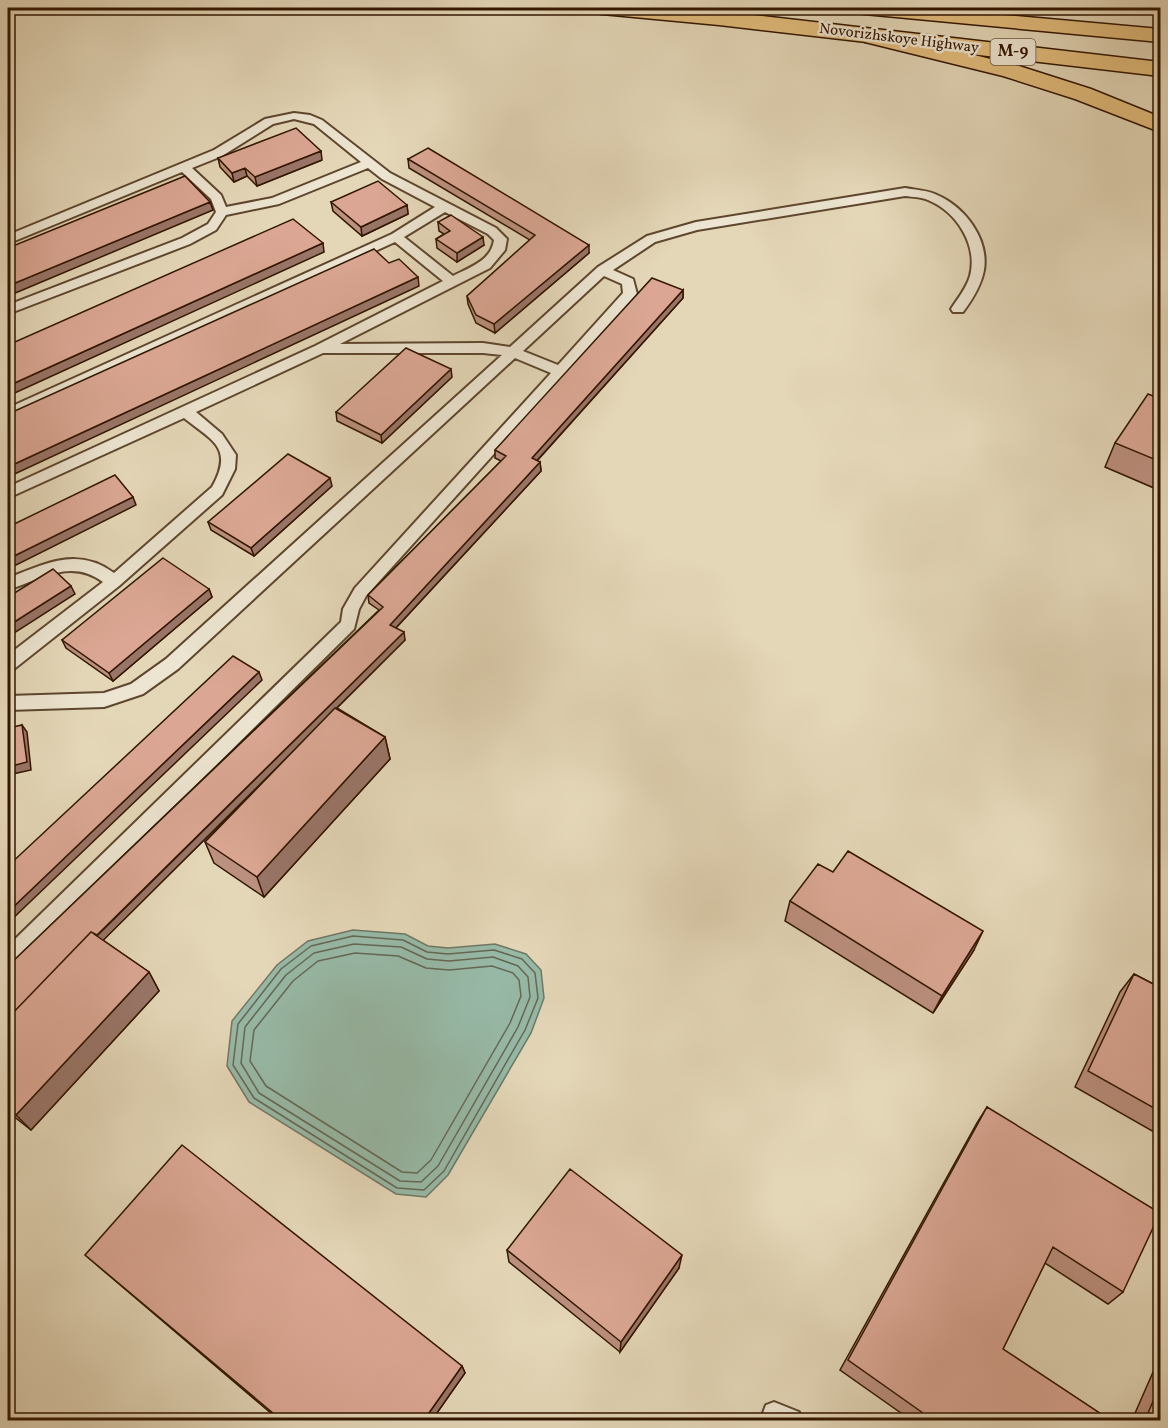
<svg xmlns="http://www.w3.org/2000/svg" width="1168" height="1428" font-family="Vollkorn,serif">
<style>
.water{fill:#97baa8;stroke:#6f7865;stroke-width:1.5}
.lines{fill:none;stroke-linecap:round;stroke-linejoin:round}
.shore{stroke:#646854;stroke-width:1.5}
.service-casing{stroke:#5e462e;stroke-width:4}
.primary-casing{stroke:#321600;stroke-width:3}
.trunk-casing{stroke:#321600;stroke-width:3}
.service{fill:#ede5d1;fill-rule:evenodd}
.primary{fill:#e2bc7c;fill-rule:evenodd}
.trunk{fill:#e2bc7c;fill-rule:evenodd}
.wall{fill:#bc907f;stroke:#321600;stroke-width:1.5}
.shaded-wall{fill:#997568;stroke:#321600;stroke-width:1.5}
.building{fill:#dba794;stroke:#321600;stroke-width:1.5}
.labels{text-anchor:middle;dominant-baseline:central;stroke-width:5;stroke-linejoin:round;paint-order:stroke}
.far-street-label{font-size:15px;fill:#321600;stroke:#ede5d1}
.shield{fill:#ede5d1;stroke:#6a543f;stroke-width:1.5}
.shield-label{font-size:16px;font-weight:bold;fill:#321600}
</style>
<rect width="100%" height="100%" fill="#e4d7b8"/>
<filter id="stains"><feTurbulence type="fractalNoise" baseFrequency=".00333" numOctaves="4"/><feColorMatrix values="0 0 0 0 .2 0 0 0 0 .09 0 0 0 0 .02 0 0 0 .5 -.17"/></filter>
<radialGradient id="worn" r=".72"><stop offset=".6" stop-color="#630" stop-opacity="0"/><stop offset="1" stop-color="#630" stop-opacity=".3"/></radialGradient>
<path class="water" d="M353,930l52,4 23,12 20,2 47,-4 31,10 15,16 3,28 -13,35 -83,142 -22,22 -30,-3 -147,-92 -22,-36 5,-45 45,-56 31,-24z"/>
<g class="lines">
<path class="shore" d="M353,936l50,4 24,12 21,2 46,-4 28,9 13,14 3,25 -13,32 -81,141 -20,19 -27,-2 -143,-90 -21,-33 5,-41 43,-55 30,-23z
M354,944l47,3 26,12 22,2 44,-4 25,9 10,11 2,20 -12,30 -80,139 -17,16 -21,-1 -141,-88 -18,-30 4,-36 41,-52 28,-22z
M355,953l43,3 28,12 23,2 43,-4 21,7 6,7 2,16 -11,27 -79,137 -14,13 -15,-1 -136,-86 -16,-25 4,-31 39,-49 25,-20z"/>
<g class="service-casing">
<path id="service" d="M294,113l16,2 12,5 68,53 106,55 11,11 -2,11 -15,18 -150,76 143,-1 27,4 88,-80 49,-31 49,-14 209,-34c11,2 22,2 32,7 28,12 52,44 47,75 -3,16 -12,30 -21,42h-10l-2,-3c7,-11 15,-20 19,-33 8,-31 -13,-64 -42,-76 -7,-3 -15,-3 -23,-4l-208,34 -42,12 -42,28 20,9 4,15 -2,3 -269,299 -7,13 -5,20 -339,335 -7,2v-20l333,-324 2,-13 12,-21 196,-215 -36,-15 -337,311 -35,25 -39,13 -96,3v-14l96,-3 27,-9 35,-25 336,-304 -19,-2h-160l-127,59 26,22 14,21 -1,14 -13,26 -103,91 -105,83 -6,1v-15l95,-73c-32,-24 -62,-3 -95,8v-12c37,-14 69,-32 106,-5l98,-86c22,-39 1,-46 -28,-69l-176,80v-11l307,-141 128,-65 -48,-39 -387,176v-10l384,-174 43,-27 -53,-28 -14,-11 -89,36 -53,11 -10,15 -26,14 -182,70v-9l174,-67 26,-14 8,-12 -5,-13 -29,-27 -170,70 -4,1v-8l206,-85 51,-31zM294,119l20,5 47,38 -89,36 -46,9 -5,-12 -29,-27 30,-12 51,-32zM445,212l43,22 6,6c-3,21 -24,27 -41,36l-49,-39zM604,276l18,8 1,9 -65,72 -35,-14z
M774,1402l25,10 3,8h-36l-3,-7 3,-8z"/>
</g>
<g class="primary-casing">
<path id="primary" d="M873,30l146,36 72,23 69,28v15l-85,-33 -72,-23 -138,-34 -3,-5 3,-5z"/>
</g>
<g class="trunk-casing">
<path id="trunk" d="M592,8h80l47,3 441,51v14l-441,-51 -117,-11 -8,-1z
M853,8h74l233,21v13l-296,-28 -8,-1z"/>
</g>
<use href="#service" class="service"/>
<use href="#primary" class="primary"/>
<use href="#trunk" class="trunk"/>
</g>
<path class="wall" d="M218,158l104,2 -65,26 -10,-10 -13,6 -14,-15z
M408,159l181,94 -94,80 -19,-10 -8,-19 -1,-8 63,-56 -121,-72z
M331,202l76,3 1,9 -46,22 -29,-25z
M438,222l46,23 -27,17 -20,-14 -1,-9 8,-5 -5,-3z
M683,290v8l-146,163 3,1 1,9 -145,157 9,12 -68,68 48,29 5,22 -126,138 -50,-34 -9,-21 86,-88 -188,186 46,32 10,19 -128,139 -23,-18v-146l371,-356 -10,-7 -1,-8 133,-134 -6,-3v-8z
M452,377l-70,66 -45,-22 -1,-9z
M1161,399v92l-56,-24 10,-24z
M332,486l-78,70 -43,-26 -3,-8z
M209,589l3,8 -99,84 -47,-33 -4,-8z
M833,872l141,78 -41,63 -148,-92 5,-20z
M1134,974l27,14v148l-86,-49 45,-95z
M987,1107l136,185 -15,12 -63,-41 -42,86 107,71h-199l-71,-50 137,-247z
M507,1250l172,18 -59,84 -111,-90z
M85,1255l377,111 3,7 -33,47h-153z
M1161,1354v66h-29z"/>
<path class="shaded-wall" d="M321,151l1,9 -65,26 -2,-9z
M245,168l2,8 -13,6 -2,-9z
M210,202l3,8 -205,86v-10z
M407,205l1,9 -46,22 -1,-9z
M483,237l1,8 -27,17v-9z
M323,243l1,9 -316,144v-10z
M589,245v8l-94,80 -1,-9z
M418,277l1,9 -411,191v-10z
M683,290v8l-151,168v-8z
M451,369l1,8 -70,66 -1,-8z
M540,462l1,9 -150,162 -1,-8z
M330,478l2,8 -78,70 -3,-8z
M133,497l3,8 -128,64v-10z
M71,586l4,8 -67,43v-11z
M209,589l3,8 -99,84 -4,-8z
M404,632l1,8 -397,395v-11z
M259,672l3,8 -254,243v-11z
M22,725l5,7 4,38 -23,5v-8z
M385,737l5,22 -126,138 -7,-20z
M983,931l-9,19 -41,63 9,-17z
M149,972l10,19 -128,139 -15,-15z
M682,1255l-3,13 -59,84 1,-10z
M462,1366l3,7 -33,47h-8z"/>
<path class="building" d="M296,128l25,23 -66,26 -10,-9 -13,5 -14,-15z
M428,148l161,97 -95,79 -18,-9 -9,-19 68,-61 -127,-76z
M185,176l25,26 -202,84v-38z
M378,181l29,24 -46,22 -30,-25z
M451,215l32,22 -26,16 -21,-14 14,-8 -12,-9z
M293,219l30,24 -315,143v-41z
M374,249l15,14 10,-4 19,18 -410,190v-53z
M652,278l31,12 -151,168 8,4 -150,163 14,7 -307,303 -6,-3 -83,86v-52l375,-359 -15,-12 138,-139 -11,-6z
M406,348l45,21 -70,66 -45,-23z
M1148,394l13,5v63l-46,-19z
M288,454l42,24 -79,70 -43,-26z
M115,475l18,22 -125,62v-32z
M163,558l46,31 -100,84 -47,-33z
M53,569l18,17 -63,40v-29z
M233,656l26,16 -251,240v-46z
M335,708l50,29 -128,140 -52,-35z
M22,725l5,37 -19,5v-39z
M848,851l135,80 -41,65 -152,-95 28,-37 15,8z
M91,932l58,40 -133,143 -8,-7v-90z
M1134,974l27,14v124l-73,-41z
M987,1107l173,106 -37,79 -70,-45 -50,102 107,71h-177l-85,-60z
M182,1145l280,221 -38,54h-145l1,-1 -195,-164z
M570,1169l112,86 -61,87 -114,-92z
M1161,1383v37h-16z"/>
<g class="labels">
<g class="far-street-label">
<text transform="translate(899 39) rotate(7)">Novorizhskoye Highway</text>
</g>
<rect class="shield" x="990.5" y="39" width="45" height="26" rx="4.5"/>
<g class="shield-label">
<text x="1013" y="52">М-9</text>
</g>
</g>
<rect width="1168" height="1428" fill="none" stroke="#e4d7b8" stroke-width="30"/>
<rect x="9" y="9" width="1150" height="1410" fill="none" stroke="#321600" stroke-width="3"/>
<rect x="15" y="15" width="1138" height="1398" fill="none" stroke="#321600" stroke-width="1.5"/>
<rect width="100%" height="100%" filter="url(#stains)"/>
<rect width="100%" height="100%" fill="url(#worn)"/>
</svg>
